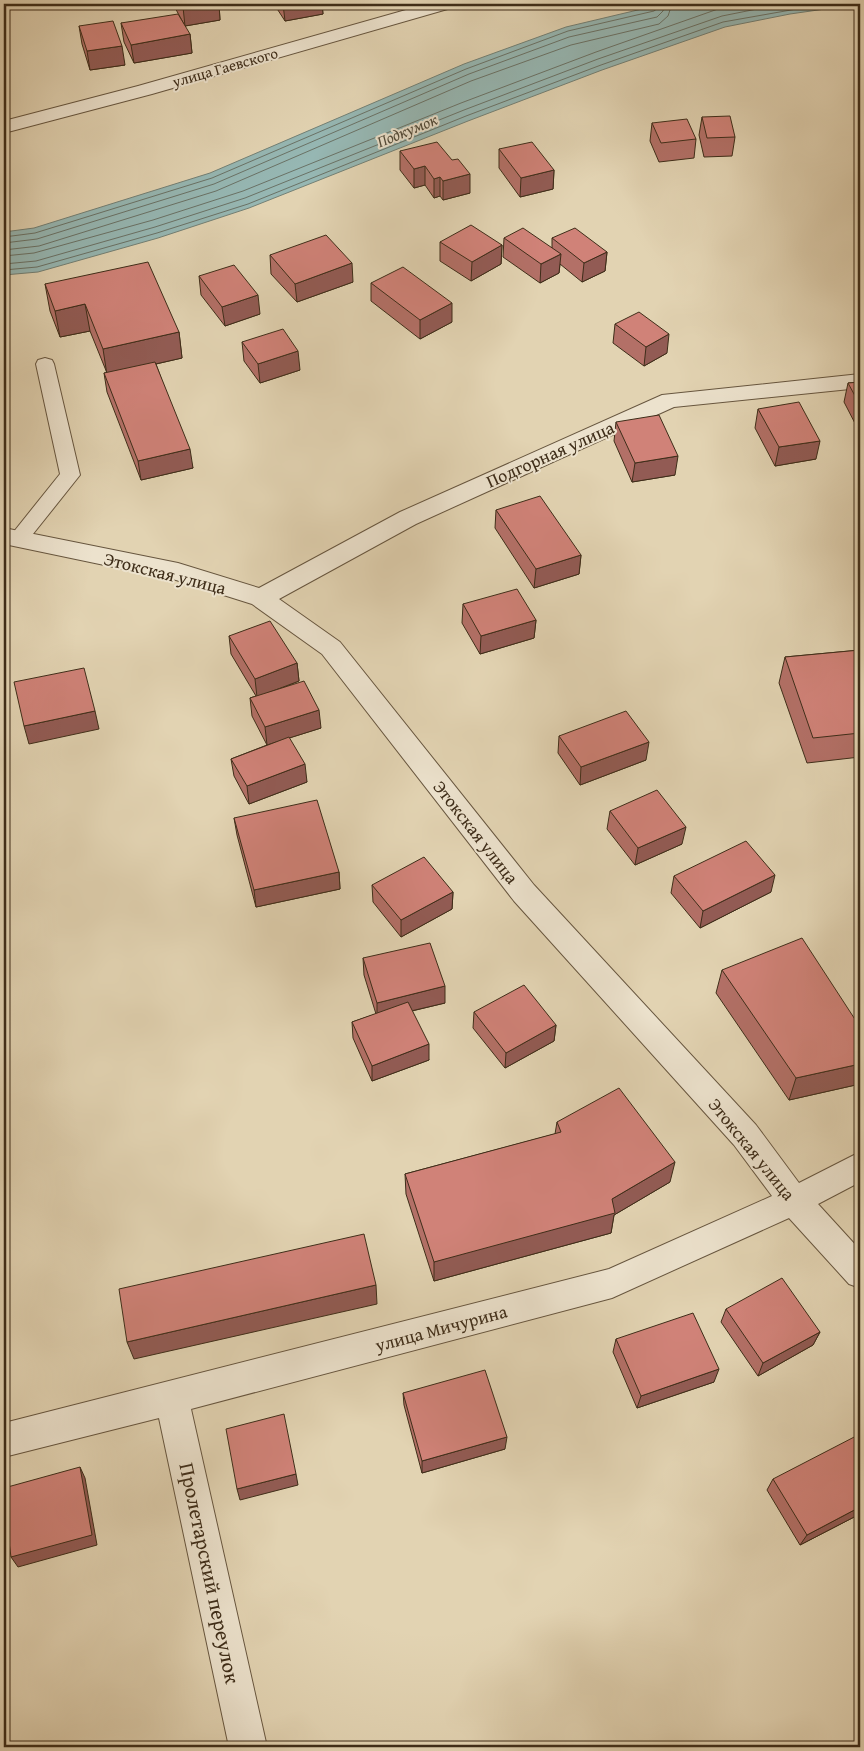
<svg xmlns="http://www.w3.org/2000/svg" width="864" height="1751" font-family="'Gentium Book Plus',serif">
<style>
.water{fill:#96b7b3;stroke:#738075}
.lines{fill:none;stroke-linecap:round;stroke-linejoin:round}
.shore{stroke:#6a7266;stroke-width:1}
.service-casing{stroke:#67563f;stroke-width:2}
.minor-casing{stroke:#67563f;stroke-width:2}
.service{fill:#ece2cd;fill-rule:evenodd}
.minor{fill:#ece2cd;fill-rule:evenodd}
.wall{fill:#b37067;stroke:#3e2d19}
.shaded-wall{fill:#925b54;stroke:#3e2d19}
.building{fill:#d08278;stroke:#3e2d19}
.labels{text-anchor:middle;dominant-baseline:central;stroke-width:4;stroke-linejoin:round;paint-order:stroke}
.far-street-label{font-size:15px;fill:#3e2d19;stroke:#ece2cd}
.far-water-label{font-size:16px;font-style:italic;fill:#504938;stroke:#ece2cd}
.street-label{font-size:18px;fill:#3e2d19;stroke:#ece2cd}
.near-street-label{font-size:21px;fill:#3e2d19;stroke:#ece2cd}
</style>
<rect width="100%" height="100%" fill="#e2d3b2"/>
<filter id="stains"><feTurbulence type="fractalNoise" baseFrequency=".004" numOctaves="4"/><feColorMatrix values="0 0 0 0 .2 0 0 0 0 .09 0 0 0 0 .02 0 0 0 .5 -.17"/></filter>
<radialGradient id="worn" r=".72"><stop offset=".6" stop-color="#630" stop-opacity="0"/><stop offset="1" stop-color="#630" stop-opacity=".3"/></radialGradient>
<path class="water" d="M663,4h197l-70,10 -65,13 -123,43 -134,51 -219,87 -91,30 -120,34 -34,3v-43l30,-4 176,-55 254,-109 102,-37z"/>
<g class="lines">
<path class="shore" d="M4,237l31,-4 177,-55 254,-109 102,-38 86,-20 4,-3v-4
M4,243l33,-4 177,-55 255,-110 100,-37 88,-20 6,-6 2,-7
M4,250l35,-4 177,-55 255,-110 100,-36 88,-21 9,-8 4,-12
M4,256l30,-3 119,-33 90,-29 218,-88 135,-51 122,-43 25,-5
M4,264l32,-3 119,-34 90,-29 219,-88 134,-51 124,-43 60,-12
M4,270l33,-3 120,-34 91,-29 218,-88 135,-51 122,-43 102,-18"/>
<g class="service-casing">
<path id="service" d="M45,358l7,2 2,4 26,111 -55,69 -7,2 -7,-2 -3,-5 52,-65 -24,-110 2,-4z"/>
</g>
<g class="minor-casing">
<path id="minor" d="M427,4h27l-3,4 -299,86 -148,39v-12l134,-35z
M860,374v14l-186,19 -258,117 -137,75 61,43 194,243 222,240 43,58 61,-31v30l-42,22 42,46v38l-11,-4 -60,-66 -177,80 -421,111 76,338h-38l-70,-329 -155,39v-34l605,-154 163,-73 -38,-51 -220,-244 -192,-247 -70,-50 -76,-24 -172,-36v-16l174,35 81,25 141,-76 262,-117z"/>
</g>
<use href="#service" class="service"/>
<use href="#minor" class="minor"/>
</g>
<path class="wall" d="M173,4h46l1,16 -35,6z
M274,4h48l1,10 -38,7z
M121,23l69,11 2,19 -58,10 -10,-21z
M79,26l46,39 -35,5 -8,-26z
M702,117l33,20 -3,19 -28,1 -5,-22z
M652,123l44,16 -2,19 -35,4 -9,-21z
M499,149l55,21 -1,19 -33,8 -21,-29z
M400,151l70,42 -27,7 -3,-4 -6,2 -9,-13 -11,3 -14,-18z
M504,238l48,10v-10l55,14 -2,19 -23,11 -22,-18 -1,9 -19,10 -37,-26z
M440,242l62,3 -1,19 -30,17 -31,-20z
M270,255l83,27 -56,20 -26,-28z
M199,276l61,38 -35,12 -24,-31z
M371,283l81,39 -32,17 -49,-38z
M45,284l134,48 3,26 -26,6 37,104 -52,12 -34,-88 -3,-19h3l-17,-42 -30,6 -10,-26z
M615,324l52,29 -23,13 -31,-23z
M242,342l58,28 -40,13 -16,-22z
M860,382v51l-16,-31 4,-19z
M758,409l58,50 -41,7 -20,-38z
M616,422l59,53 -43,7 -18,-41z
M496,510l85,45 -2,19 -45,14 -39,-60z
M463,604l73,16 -2,18 -54,16 -18,-31z
M229,636l68,27 2,18 -17,7 39,40 -32,10 18,44 -58,22 -15,-28 -3,-17 36,-14 -15,-29 -2,-18 6,-2 -25,-42z
M860,650v107l-53,6 -28,-80 6,-26z
M559,736l87,24 -66,25 -22,-32z
M610,811l72,33 -47,21 -28,-36z
M234,818l105,54 1,17 -84,18 -19,-72z
M674,876l97,16 -71,36 -29,-35z
M372,885l81,7 -1,17 -51,28 -28,-35z
M363,958l82,45 -33,8 17,49 -57,21 -19,-43 -1,-16 24,-8 -12,-39z
M722,970l138,57v57l-71,16 -73,-107z
M474,1012l82,13 -2,16 -49,27 -32,-40z
M557,1122l113,60 -56,33 -3,18 -177,48 -28,-87 -1,-20 150,-40z
M726,1309l94,23 -7,13 -55,31 -37,-54z
M616,1339l98,43 -77,26 -24,-56z
M403,1393l102,56 -83,24 -18,-68z
M773,1479l87,35 -60,31 -33,-55z"/>
<path class="shaded-wall" d="M203,4h16l1,16 -35,6 -2,-19z
M283,4h39l1,10 -38,7z
M190,34l2,19 -58,10 -3,-18z
M122,46l3,19 -35,5 -3,-19z
M425,166v19l-11,3v-19z
M554,170l-1,19 -33,8 1,-19z
M470,174v19l-27,7v-19z
M440,177v19l-6,2v-19z
M502,245l-1,19 -30,17 1,-19z
M607,252l-2,19 -23,11 2,-19z
M561,254l-2,19 -19,10 1,-19z
M352,263l1,19 -56,20 -2,-18z
M258,295l2,19 -35,12 -3,-19z
M452,303v19l-32,17v-19z
M85,304l5,27 -30,6 -5,-26z
M179,332l3,26 -75,17 -4,-26z
M669,334l-2,19 -23,13 2,-19z
M298,351l2,19 -40,13 -2,-19z
M820,441l-4,18 -41,7 4,-19z
M190,449l3,19 -52,12 -3,-19z
M678,456l-3,19 -43,7 3,-19z
M581,555l-2,19 -45,14 2,-19z
M536,620l-2,18 -54,16 1,-18z
M297,663l2,18 -42,16 -2,-18z
M319,710l2,18 -54,17 -2,-18z
M95,711l4,18 -70,15 -5,-18z
M649,742l-3,18 -66,25 1,-18z
M305,764l2,18 -58,22 -2,-18z
M686,827l-4,17 -47,21 3,-17z
M339,872l1,17 -84,18 -2,-17z
M775,875l-4,17 -71,36 3,-17z
M453,892l-1,17 -51,28v-17z
M445,986v17l-68,16v-16z
M556,1025l-2,16 -49,27 1,-15z
M429,1044v16l-57,21v-15z
M860,1064v20l-71,16 7,-22z
M675,1162l-5,20 -56,33 -3,18 -177,48v-19l178,-63z
M376,1285l1,19 -243,55 -7,-17z
M820,1332l-7,13 -55,31 5,-13z
M719,1369l-5,13 -77,26 4,-12z
M507,1437l-2,12 -83,24v-12z
M80,1467l5,11 12,67 -79,22 -7,-10z
M296,1474l2,11 -58,15 -3,-11z
M860,1507v7l-60,31 7,-10z"/>
<path class="building" d="M181,4h22l-20,3z
M178,14l12,20 -59,11 -10,-22z
M113,21l9,25 -35,5 -8,-25z
M730,116l5,21 -28,1 -5,-21z
M687,119l9,20 -35,4 -9,-20z
M437,142l15,18 6,-1 12,15 -27,7 -3,-4 -6,2 -9,-13 -11,3 -14,-18z
M532,142l22,28 -33,8 -22,-29z
M471,225l31,20 -30,17 -32,-20z
M523,228l38,26 -20,10 -37,-26z
M575,228l32,24 -23,11 -32,-25z
M326,235l26,28 -57,21 -25,-29z
M148,262l31,70 -76,17 -18,-45 -30,7 -10,-27z
M234,265l24,30 -36,12 -23,-31z
M403,267l49,36 -32,17 -49,-37z
M639,312l30,22 -23,13 -31,-23z
M283,329l15,22 -40,13 -16,-22z
M155,362l35,87 -52,12 -34,-88z
M860,382v23l-12,-22z
M799,402l21,39 -41,6 -21,-38z
M659,415l19,41 -43,7 -19,-41z
M540,496l41,59 -45,14 -40,-59z
M517,589l19,31 -55,16 -18,-32z
M270,621l27,42 -42,16 -26,-43z
M860,650v83l-47,5 -28,-81z
M84,668l11,43 -71,15 -10,-44z
M304,681l15,29 -54,17 -15,-29z
M626,711l23,31 -68,25 -22,-31z
M289,737l16,27 -58,22 -16,-27z
M657,790l29,37 -48,21 -28,-37z
M317,800l22,72 -85,18 -20,-72z
M746,841l29,34 -72,36 -29,-35z
M424,857l29,35 -52,28 -29,-35z
M802,938l58,89v37l-64,14 -74,-108z
M430,943l15,43 -68,17 -14,-45z
M524,985l32,40 -50,28 -32,-41z
M408,1002l21,42 -57,22 -20,-44z
M619,1088l56,74 -63,37 3,14 -181,49 -29,-88 156,-42 -4,-10z
M364,1234l12,51 -249,57 -8,-53z
M782,1278l38,54 -57,31 -37,-54z
M693,1313l26,56 -78,27 -25,-57z
M485,1370l22,67 -85,24 -19,-68z
M284,1414l12,60 -59,15 -11,-60z
M860,1434v73l-53,28 -34,-56z
M80,1467l12,68 -81,22 -7,-53v-16z"/>
<g class="labels">
<g class="far-street-label">
<text transform="translate(225 67) rotate(-16)">улица Гаевского</text>
</g>
<g class="far-water-label">
<text transform="translate(407 130) rotate(-22)">Подкумок</text>
</g>
<g class="street-label">
<text transform="translate(550 454) rotate(-24)">Подгорная улица</text>
<text transform="translate(165 573) rotate(14)">Этокская улица</text>
<text transform="translate(476 832) rotate(52)">Этокская улица</text>
<text transform="translate(752 1149) rotate(51)">Этокская улица</text>
<text transform="translate(441 1328) rotate(-15)">улица Мичурина</text>
</g>
<g class="near-street-label">
<text transform="translate(210 1573) rotate(78)">Пролетарский переулок</text>
</g>
</g>
<rect width="864" height="1751" fill="none" stroke="#e2d3b2" stroke-width="20"/>
<rect x="5" y="5" width="854" height="1741" fill="none" stroke="#3e2d19" stroke-width="2.5"/>
<rect x="10" y="10" width="844" height="1731" fill="none" stroke="#3e2d19"/>
<rect width="100%" height="100%" filter="url(#stains)"/>
<rect width="100%" height="100%" fill="url(#worn)"/>
</svg>
